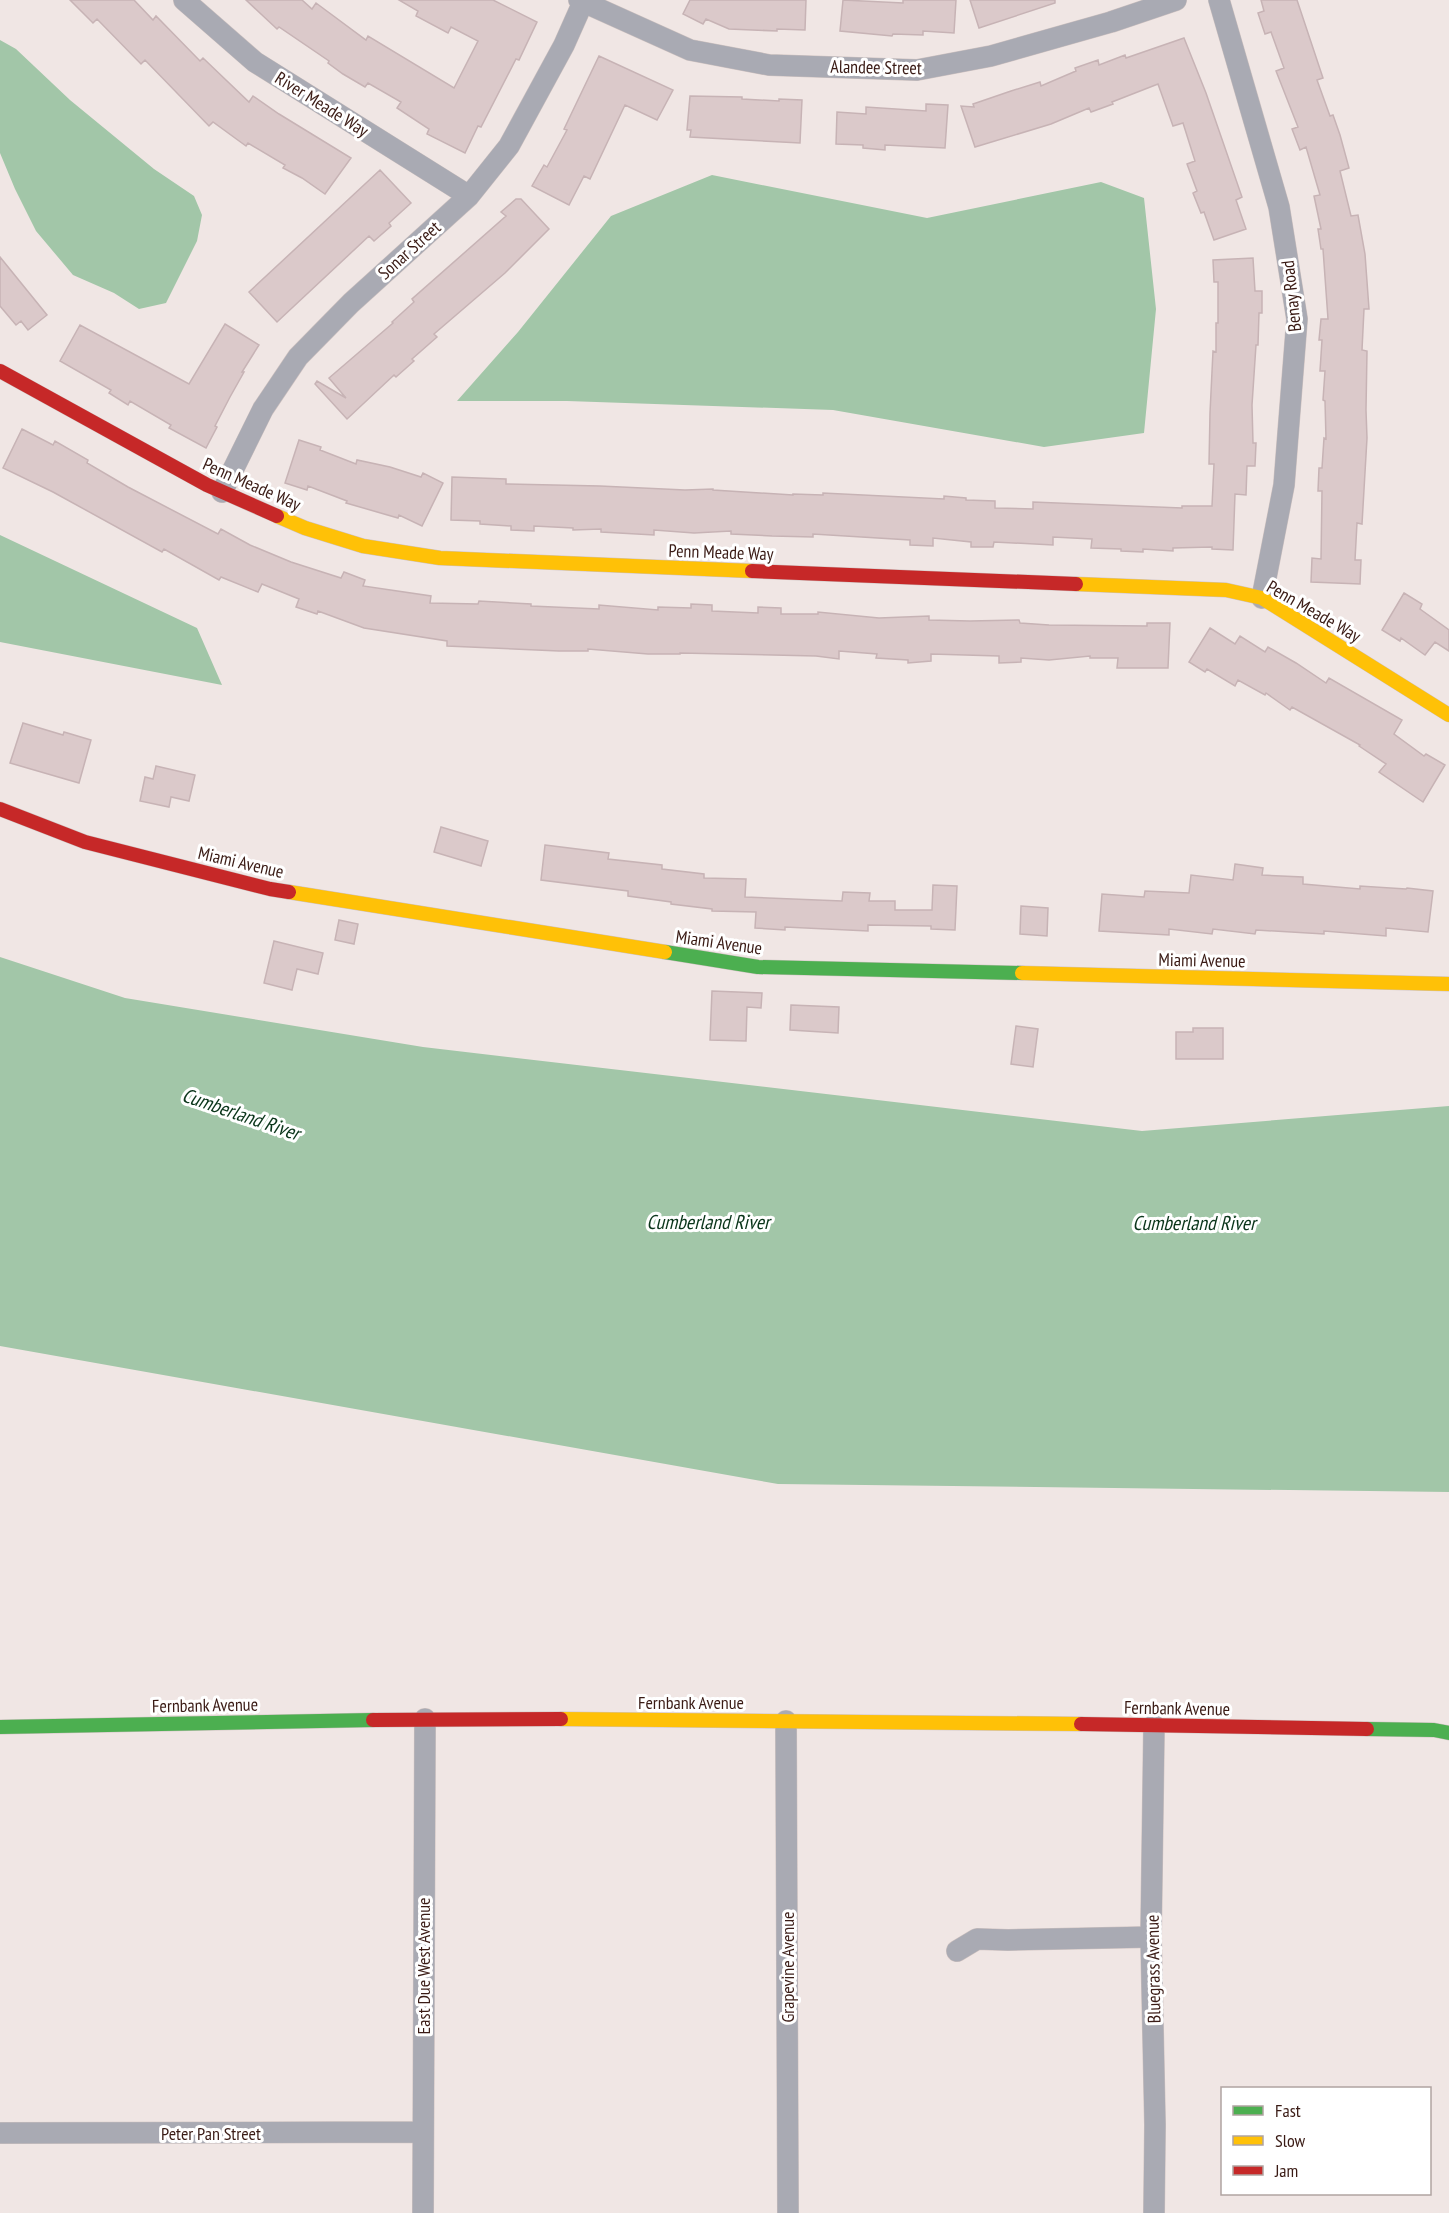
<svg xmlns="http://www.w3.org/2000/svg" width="1449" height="2213" font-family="'PT Sans Narrow',sans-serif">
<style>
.water{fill:#a2c6a8}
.building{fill:#dbc9ca;stroke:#c7b3b5;stroke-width:1.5}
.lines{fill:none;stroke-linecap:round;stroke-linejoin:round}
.street-casing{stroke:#cec2c0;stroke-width:22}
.fast-casing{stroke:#cec2c0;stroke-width:15}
.slow-casing{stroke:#cec2c0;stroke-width:15}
.jam-casing{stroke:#cec2c0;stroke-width:15}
.street{stroke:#a9aab3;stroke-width:21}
.fast{stroke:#4caf50;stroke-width:14}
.slow{stroke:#ffc107;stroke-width:14}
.jam{stroke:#c62828;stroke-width:14}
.labels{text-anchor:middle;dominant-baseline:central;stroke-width:6;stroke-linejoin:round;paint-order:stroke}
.street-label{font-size:18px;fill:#3a1b15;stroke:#fff}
.water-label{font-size:20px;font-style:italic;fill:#0a351a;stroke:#fff}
</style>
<rect width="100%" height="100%" fill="#f0e6e4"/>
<path class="water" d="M0,40l16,9 54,51 84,69 40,27 8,19 -5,26 -31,62 -27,6 -25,-16 -41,-18 -37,-44 -21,-42 -15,-36z
M712,175l215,43 174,-36 43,16 12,111 -12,124 -100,14 -211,-37 -266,-9h-110l61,-69 93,-116z
M0,535l197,93 25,57 -222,-43z
M0,957l125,41 298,49 719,84 307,-25v386l-671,-8 -778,-138z"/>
<path class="building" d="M70,0h64l19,20 3,-4 44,45 3,-3 46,44 4,-6 26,18 72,44 -26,36 -23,-16 -19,-10 2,-3 -37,-22 -2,3 -33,-24 -4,4 -64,-66 -4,4 -44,-45 -4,4z
M246,0h56l10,9 4,-6 50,37 2,-4 86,52 24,-47 -27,-14 -3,6 -32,-17 2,-5 -19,-11h94l44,22 -18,38 -3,-1 -35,68 -3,-1 -13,27 -38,-19 2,-5 -32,-21 4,-6 -33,-19 -3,4 -22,-13 -15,-11 1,-2 -50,-34 -2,2z
M690,0h116l-1,30 -28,-1v2l-48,-2 -23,-10 -3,5 -20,-10z
M843,0l60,3v-3h53l-2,33 -31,-2v4l-30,-1 -1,2 -52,-5z
M970,0h85v3l-76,25z
M1261,0h36l26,78 -6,2 13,36 3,-1 7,20 9,33 -9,3 11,45 7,-1 7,39 4,55h-5l-2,41 5,1 -1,59 1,28 -5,86 -5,-1 -2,37h6l-1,24 -49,-2 1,-24 9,1 1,-68h-4l1,-23h3l2,-30 2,1 -1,-38 -2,-1 2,-29h-5l2,-31h-3l2,-21h7l-5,-70h-2l-3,-20h3l-7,-33 6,-1 -14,-48 -6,3 -8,-21 6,-2 -22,-56 8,-3 -13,-36 -6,2 -7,-21 6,-2z
M1184,38l22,55 36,104 -6,3 10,29 -32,11 -10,-28 -3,1 -8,-20 4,-2 -10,-27 8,-3 -12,-38 -10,3 -15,-42 -46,18 1,2 -22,8 -2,-4 -38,16 -76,23 -14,-41 13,1 -1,-3 38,-13 29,-9 1,4 35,-15 -1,-3 23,-8 1,5 26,-10 1,3z
M599,56l74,34 -16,30 -32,-15 -35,74 -6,-3 -15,29 -37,-19 12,-21 3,2 20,-37 -3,-1z
M690,96l52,1v2l37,2v-2l23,1 -2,43 -110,-6 1,-7h-4z
M926,104l22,1 -3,43 -60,-3v5l-22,-2v-3l-27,-1 1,-32 29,2v-7l60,4z
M380,170l31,33 -22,20 2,3 -17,15 -5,-5 -92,86 -28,-30z
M516,199h5l28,30 -44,44 -71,61 3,3 -25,22 2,2 -18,16 -2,-2 -47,44 -32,-35 2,-3 29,17 -17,-20 64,-55 -1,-1 22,-20 -2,-3 94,-83 -5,-4z
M0,257l47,58 -19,15 -7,-9 -5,4 -16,-19z
M1253,258l2,33h7v22h-3l-1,32h-2l-4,60 1,38h3l-1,23h-8l-1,29 -11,-1 -2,56 -21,-1v-2l-39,1v3l-30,-2v3l-22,-1v-2l-30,-1 1,-9 -39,-2v8l-59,-3 -1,5h-22v-5l-38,-4v8l-23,-1v-5l-97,-6v3l-41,-1 -41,-2v-3l-37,2 -40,-3v5l-53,-3v-3l-28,1v-2l-39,-2v5l-23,-1v-4l-31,-2v-3l-29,-1 1,-43 54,2v5l94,2 85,4 28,-1v1l80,5v-1l30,1v-2l121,6v-3l22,2v2l29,1v7l38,1v-7l149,6v-2h30l2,-42h-5l1,-51 3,-62 3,1v-29h2v-41h-4l-1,-22z
M225,324l34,21 -17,27h2l-14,25 -15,29 2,1 -11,21 -37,-20 2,-3 -41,-24 -2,4 -19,-12 2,-3 -51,-29 20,-36 109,59z
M22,429l31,16 2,-4 33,19 -1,3 41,24 90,47 3,-5 29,16 41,17 50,16 3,-6 21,8 -2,6 68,10 -1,7 48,1 1,-3 52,3v2l68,3v-4l59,5v-3l33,1v-4l21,1v6l46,2v-6l23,1v6h37v-2l61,6 50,-2v4l41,1 49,-1 1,3 29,2 98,1v-3h23l-2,45h-51l1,-10h-28v-2l-41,4 -28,-2v4l-22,1v-7l-68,-2v7l-23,2v-3l-32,-2 1,-4 -38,-3v8l-23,-3 -136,-3v1h-32l-60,-5v2h-29l-112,-5v-5l-83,-13 -46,-17 -1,3 -21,-7 3,-8 -37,-15 -4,8 -37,-15 -2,3 -55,-31 -2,3 -109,-60 -50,-24z
M299,440l22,7 -1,3 36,14 1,-4 33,7 31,10 2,-4 20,10 -21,43 -23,-11 -1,3 -52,-15 1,-2 -39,-15 -1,4 -22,-7z
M1404,593l18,11 -2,5 29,21v21l-14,-9 -10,13 -24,-17 -1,3 -18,-11z
M1210,628l25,16 5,-8 25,16 3,-5 28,16 30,20 3,-5 73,42 -8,14 30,22 2,-2 19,11 -22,37 -44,-30 7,-8 -27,-18 1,-1 -68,-38 -2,3 -24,-17 -1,2 -27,-15 -3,6 -28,-17 -2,3 -16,-10z
M23,723l40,12 1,-3 27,8 -12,43 -69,-20z
M156,766l39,9 -6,26 -18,-4 -2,10 -29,-6 5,-24 8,2z
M441,827l47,14 -7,25 -47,-14z
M545,845l64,8 -1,6 54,6v4l42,5v4l42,1 -1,18 97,4 1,-9 27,1 -1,8h26v9h37l1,-25 24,1 -2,44 -24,-1v-3l-63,-1v6l-83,-4v3l-30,-2 1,-16 -44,-1v-2l-41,-5v-2l-43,-6v-5l-87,-11z
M1235,864l28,4 -1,7 41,2v7l57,5v-3l46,3 1,-1 26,3 -5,41 -42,-4v8l-62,-5v3l-68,-4 -1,4 -42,-5 -1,5 -43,-5v6l-70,-4 3,-37 42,3 1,-6 44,2 2,-18 42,5z
M1021,906l27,2 -1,28 -27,-2z
M339,920l19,4 -4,20 -19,-4z
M274,941l49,12 -5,21 -21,-5 -5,21 -28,-7z
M712,991l50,2 -1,15 -14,-1 -1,34 -36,-1z
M791,1005l48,2 -1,26 -48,-3z
M1016,1026l22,3 -5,38 -22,-3z
M1193,1028h30v31h-47v-27h17z"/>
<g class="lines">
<g class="street-casing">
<path id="street" d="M184,0l71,62 214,134
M579,0l111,50 79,15 148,5 74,-14 120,-34 65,-22
M1219,0l60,207 18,112 -13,166 -22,113
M222,492l41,-83 35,-52 53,-54 118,-107 40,-50 55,-101 20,-45
M786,1721l2,492
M957,1951l20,-12 31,1 143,-3
M0,2133l422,-1
M423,2213l2,-494
M1154,2213l1,-88 -4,-188 3,-212"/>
</g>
<g class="fast-casing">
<path id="fast" d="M665,952l93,15 264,6
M0,1727l373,-7
M1367,1729l67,1 15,3"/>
</g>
<g class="slow-casing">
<path id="slow" d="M277,516l28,12 58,18 77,12 312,13
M1076,584l150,6 36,8 187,117
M289,892l376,60
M1022,973l427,11
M561,1719l520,5"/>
</g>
<g class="jam-casing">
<path id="jam" d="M0,371l207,114 70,31
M752,571l324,13
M0,809l85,33 185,47 19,3
M373,1720l188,-1
M1081,1724l286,5"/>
</g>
<use href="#street" class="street"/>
<use href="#fast" class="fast"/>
<use href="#slow" class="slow"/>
<use href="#jam" class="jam"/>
</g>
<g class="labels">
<g class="street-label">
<text transform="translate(876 67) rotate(1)">Alandee Street</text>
<text transform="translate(322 104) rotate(32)">River Meade Way</text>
<text transform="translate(409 250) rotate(-42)">Sonar Street</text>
<text transform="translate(1291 296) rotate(-96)">Benay Road</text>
<text transform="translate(252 484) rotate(24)">Penn Meade Way</text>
<text transform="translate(721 552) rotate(2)">Penn Meade Way</text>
<text transform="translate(1314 611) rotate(30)">Penn Meade Way</text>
<text transform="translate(241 862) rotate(13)">Miami Avenue</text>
<text transform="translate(719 942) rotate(8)">Miami Avenue</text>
<text transform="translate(1202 960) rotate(1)">Miami Avenue</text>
<text x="691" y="1702">Fernbank Avenue</text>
<text transform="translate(205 1705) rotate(-1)">Fernbank Avenue</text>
<text transform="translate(1177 1708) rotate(1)">Fernbank Avenue</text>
<text transform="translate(423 1966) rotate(-90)">East Due West Avenue</text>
<text transform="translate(787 1967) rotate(-90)">Grapevine Avenue</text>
<text transform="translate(1153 1969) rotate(-91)">Bluegrass Avenue</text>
<text x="211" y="2133">Peter Pan Street</text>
</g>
<g class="water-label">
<text transform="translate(241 1114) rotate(19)">Cumberland River</text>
<text x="708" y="1222">Cumberland River</text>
<text x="1194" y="1223">Cumberland River</text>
</g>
</g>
<rect x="1221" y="2087" width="210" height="108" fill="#ffffff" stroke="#b0a4a1" stroke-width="1.5"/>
<rect x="1233" y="2106" width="30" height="9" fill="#4caf50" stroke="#b0a4a1" stroke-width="1.5"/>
<text x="1275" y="2117" font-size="18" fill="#3a1b15">Fast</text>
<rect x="1233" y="2136" width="30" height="9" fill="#ffc107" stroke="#b0a4a1" stroke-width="1.5"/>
<text x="1275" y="2147" font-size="18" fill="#3a1b15">Slow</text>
<rect x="1233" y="2166" width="30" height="9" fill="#c62828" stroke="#b0a4a1" stroke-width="1.5"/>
<text x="1275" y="2177" font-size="18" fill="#3a1b15">Jam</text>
</svg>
